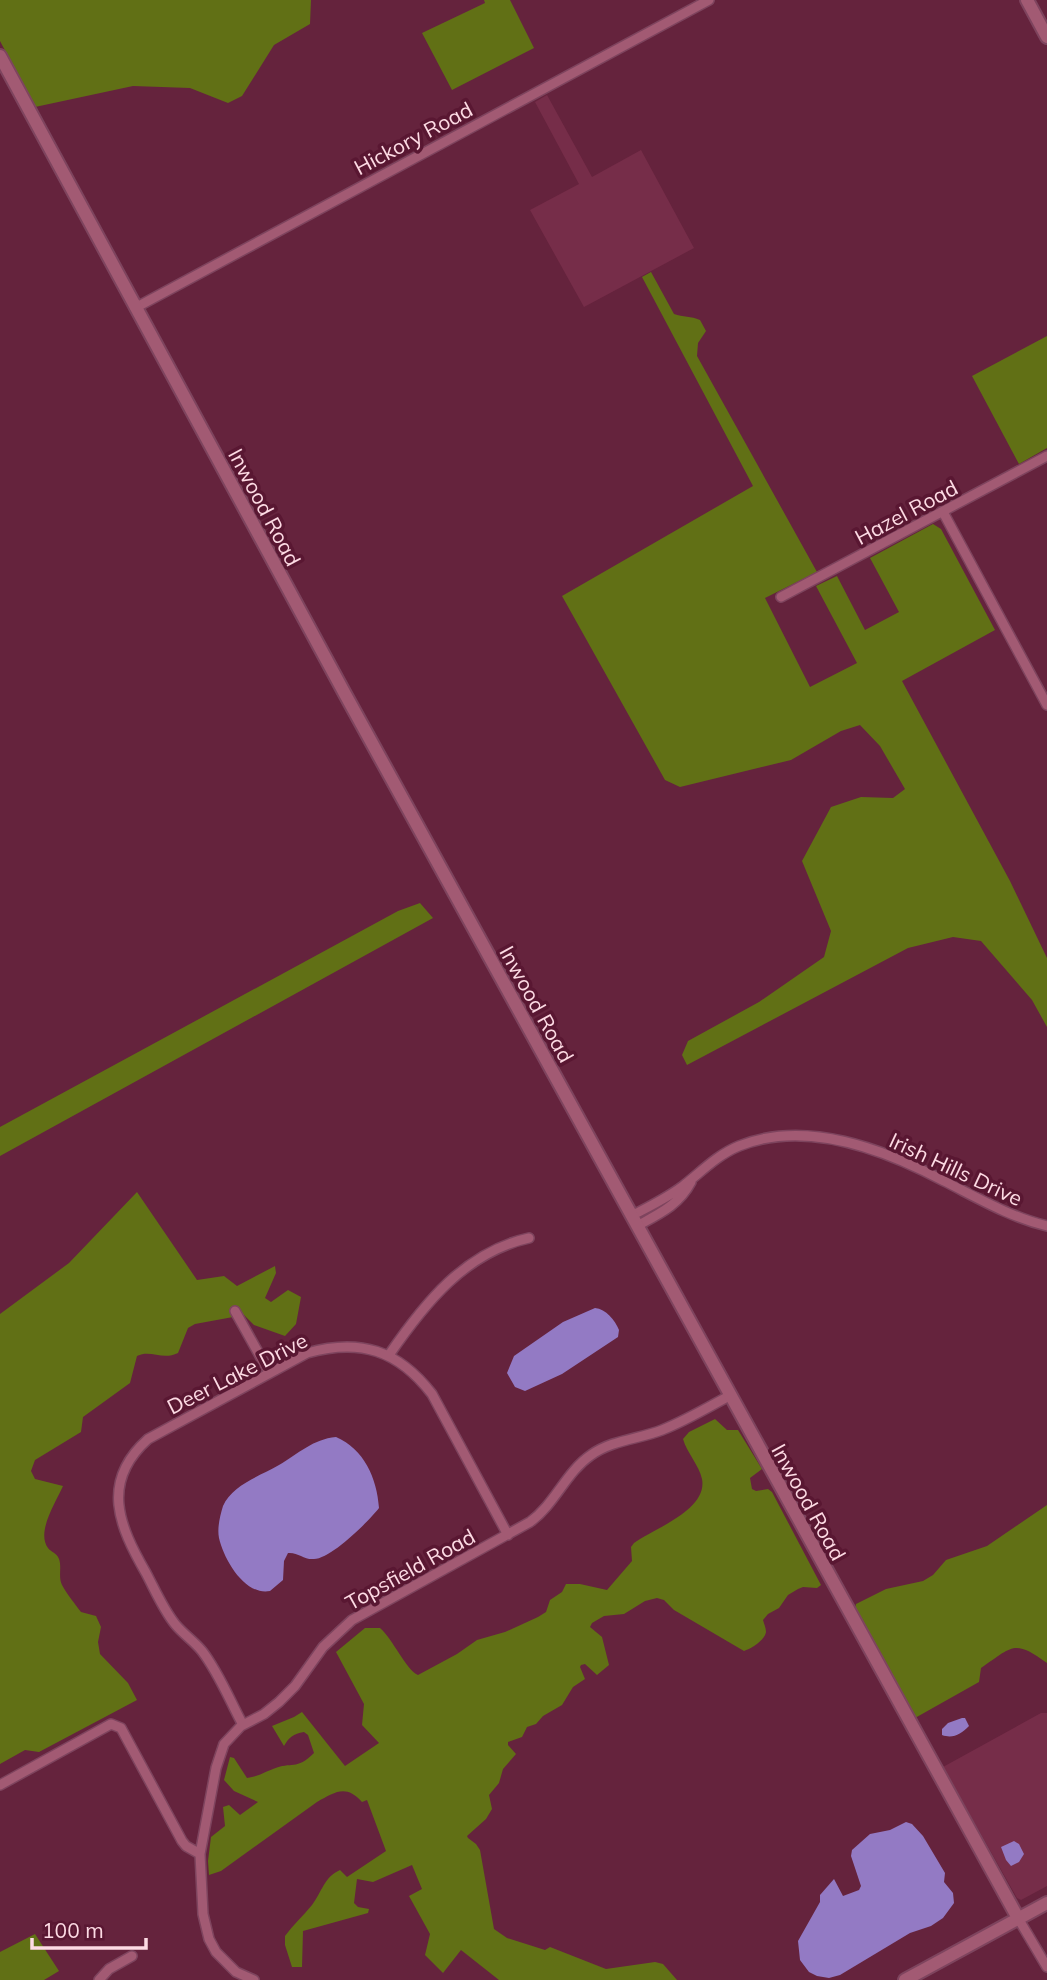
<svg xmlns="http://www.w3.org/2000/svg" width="1047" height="1980" font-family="Mulish,sans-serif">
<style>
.built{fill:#762d49}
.forest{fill:#617015}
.water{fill:#937ac4}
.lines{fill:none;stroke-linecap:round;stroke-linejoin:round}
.street-casing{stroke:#7e445e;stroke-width:12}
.secondary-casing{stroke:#7e445e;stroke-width:16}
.street{stroke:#a25a73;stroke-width:9}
.secondary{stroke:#a25a73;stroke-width:12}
.labels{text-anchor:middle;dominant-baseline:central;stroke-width:7;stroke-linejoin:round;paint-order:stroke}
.street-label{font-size:21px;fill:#fddbe4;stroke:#591732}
</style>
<rect width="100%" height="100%" fill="#65233d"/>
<path class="built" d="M547,95l45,82 49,-27 53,98 -110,59 -54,-97 49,-26 -44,-82z
M1041,1713h6v173l-26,14 -4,-2 -74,-131z"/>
<path class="forest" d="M0,0h311l-1,24 -36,21 -32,51 -14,7 -38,-15 -57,-2 -98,21 -35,-66z
M484,0h26l24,48 -82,42 -30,-57 63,-30z
M651,272l23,42c9,3 17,2 26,6l6,11 -8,12 -1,13 120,216 -52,26 45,89 47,-24 -41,-77 21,-10 28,54 34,-18 -29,-54 63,-34 8,5 54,101 -93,51 108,200 37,77v69l-15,-27 -51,-59 -28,-4 -45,11 -221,117 -5,-10 6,-14 71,-39 65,-45 7,-26 -29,-70 29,-54 30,-10 32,1 12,-9 -25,-43 -20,-21 -19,6 -50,29 -111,27 -15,-7 -103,-184 191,-110 -111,-209z
M1047,336v112l-28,16 -47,-88z
M420,903l13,15 -433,238v-29l398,-216z
M137,1192l60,88 27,-4 13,10 38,-20 1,7 -11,25 6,4 17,-12 13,7 -5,27 -11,12 -31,-11 -10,-10 -49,9 -7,4 -10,25c-16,8 -27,-4 -41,3l-7,27 -47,34 -2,15 -46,28 -4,11 4,8 28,7c-7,16 -27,46 -15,62 3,4 9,5 11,11 3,8 -1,18 3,26 5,9 13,19 19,27l15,4 5,11 -3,15 2,12 28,29 9,17 -98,52 -14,-2 -25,14v-450l69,-51z
M715,1419l12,11h11l24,39 -12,9 2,11 4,2 12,-2 4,3 49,93 -4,3 -14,-1 -5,2 -10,6 -9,13 -11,6 -5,6c1,4 3,8 3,12 -1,8 -15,17 -22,19l-70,-41 -10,-10 -7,-2 -12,3 -21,13 -20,2 -12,7 -2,4 12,10 7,28 -12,10 -12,-11 -4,1 -1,2 5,12 -12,8 -11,18 -19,11 -7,8 -9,3 -5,10 -14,5v3l8,9 -13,15 -4,14 -10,12 3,14 -6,10 -19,17 1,2 8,6 4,6 14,79 13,9 38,12 5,-3 56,22 49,-7 8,2 14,16h-178l-38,-30 -18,23 -18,-18 5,-21 -21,-38 13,-7 -10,-24 -39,17 -16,-3 -3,24 4,4 11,2 -1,4 -65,18 -1,36h-10l-7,-22v-9c8,-11 18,-20 27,-31 10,-13 12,-28 28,-35l7,7 39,-26 -19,-51 -5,2c-16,-18 -27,-10 -45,0l-96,69 -12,4 -1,-14 3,-24 14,-11 -2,-19 6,-2 11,10 18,-13 -24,-11 -10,-11 6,-23 4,1 13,20c13,-2 15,-5 26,-9 19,-8 23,2 41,-16l-6,-18 -4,-3c-11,2 -15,5 -20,14l-12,-20 22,-9 8,-5 43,54 34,-23 -17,-18 2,-21 -28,-52 29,-24h15c13,11 26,42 38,47l39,-21 20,-14 28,-8 33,-15 8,-5 4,-12 12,-8 4,-8h14l27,6 25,-29 -1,-14 3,-4c19,-14 74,-33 68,-64 -3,-14 -15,-26 -19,-40l6,-7z
M1047,1505v158c-33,-24 -34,-17 -66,5l-2,14 -64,36 -60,-109 1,-5 30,-15 37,-8 10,-6 13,-15 41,-14z
M35,1934l24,37 -15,9h-44v-28z"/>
<path class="water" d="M595,1308c11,1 20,12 24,22l-1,7 -56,37 -37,17 -10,-4 -8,-14 7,-17 49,-34z
M336,1437c28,12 41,41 43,71 -10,13 -48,51 -65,51 -10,1 -16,-7 -26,-6l-4,8 -1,19 -13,11c-25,5 -46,-31 -51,-53 -2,-10 1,-22 4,-32 9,-21 37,-30 56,-41 19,-11 34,-26 57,-28z
M962,1718h3l4,8c-8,8 -16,13 -27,9v-6l6,-6z
M906,1822l6,2 11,12 22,37 -1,9 9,11 1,10 -11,15 -12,8 -21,7 -70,42 -11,3 -12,-2 -8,-4 -9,-12 -2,-19 22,-39v-7l14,-16 9,17 16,-6 2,-4 -10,-30 1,-6 18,-16 20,-4z
M1014,1841l5,3 5,10 -5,8 -8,4 -5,-6 -5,-13z"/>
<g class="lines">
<g class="street-casing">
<path id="street" d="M135,308l574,-308
M943,512l104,193
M781,597l266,-141
M631,1216c18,-9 36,-18 52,-30 18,-14 34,-31 56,-40 67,-27 145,3 205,35 34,17 66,36 103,45
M637,1226c22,-12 42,-21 54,-44
M235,1311l34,61
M389,1355c35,-51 76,-103 140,-117
M243,1725c-13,-24 -24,-52 -41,-74 -8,-10 -19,-17 -27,-27 -12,-15 -20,-34 -29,-51 -27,-47 -46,-91 2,-134l159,-86c53,-15 91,-3 125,41l76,141
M0,1785l111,-61 10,4 61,113 4,5 14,8
M1018,1918l29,49
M99,1980l10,-11 23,-13
M254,1980l-18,-8 -20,-20 -7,-13 -6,-25 -3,-60 16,-86 8,-24 17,-18 23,-12 15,-12 16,-16 28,-39 29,-27 178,-98c25,-18 36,-50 61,-67 21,-15 48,-16 71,-25 23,-9 45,-22 67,-34"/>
</g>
<g class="secondary-casing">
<path id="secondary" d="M1027,0l20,37
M0,56l345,638 673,1224
M905,1980l142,-77"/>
</g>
<use href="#street" class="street"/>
<use href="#secondary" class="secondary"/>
</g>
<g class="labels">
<g class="street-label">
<text transform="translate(413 138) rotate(-28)">Hickory Road</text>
<text transform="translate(265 507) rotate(62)">Inwood Road</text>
<text transform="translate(906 512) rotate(-28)">Hazel Road</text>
<text transform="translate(537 1004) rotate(61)">Inwood Road</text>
<text transform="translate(956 1169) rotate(25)">Irish Hills Drive</text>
<text transform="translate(237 1373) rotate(-27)">Deer Lake Drive</text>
<text transform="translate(809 1502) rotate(61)">Inwood Road</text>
<text transform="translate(410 1569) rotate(-29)">Topsfield Road</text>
</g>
</g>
<path d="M32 1938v10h114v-10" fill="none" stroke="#fddbe4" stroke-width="3.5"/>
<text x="42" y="1938" font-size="21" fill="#fddbe4" stroke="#591732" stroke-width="5" paint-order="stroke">100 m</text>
</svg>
